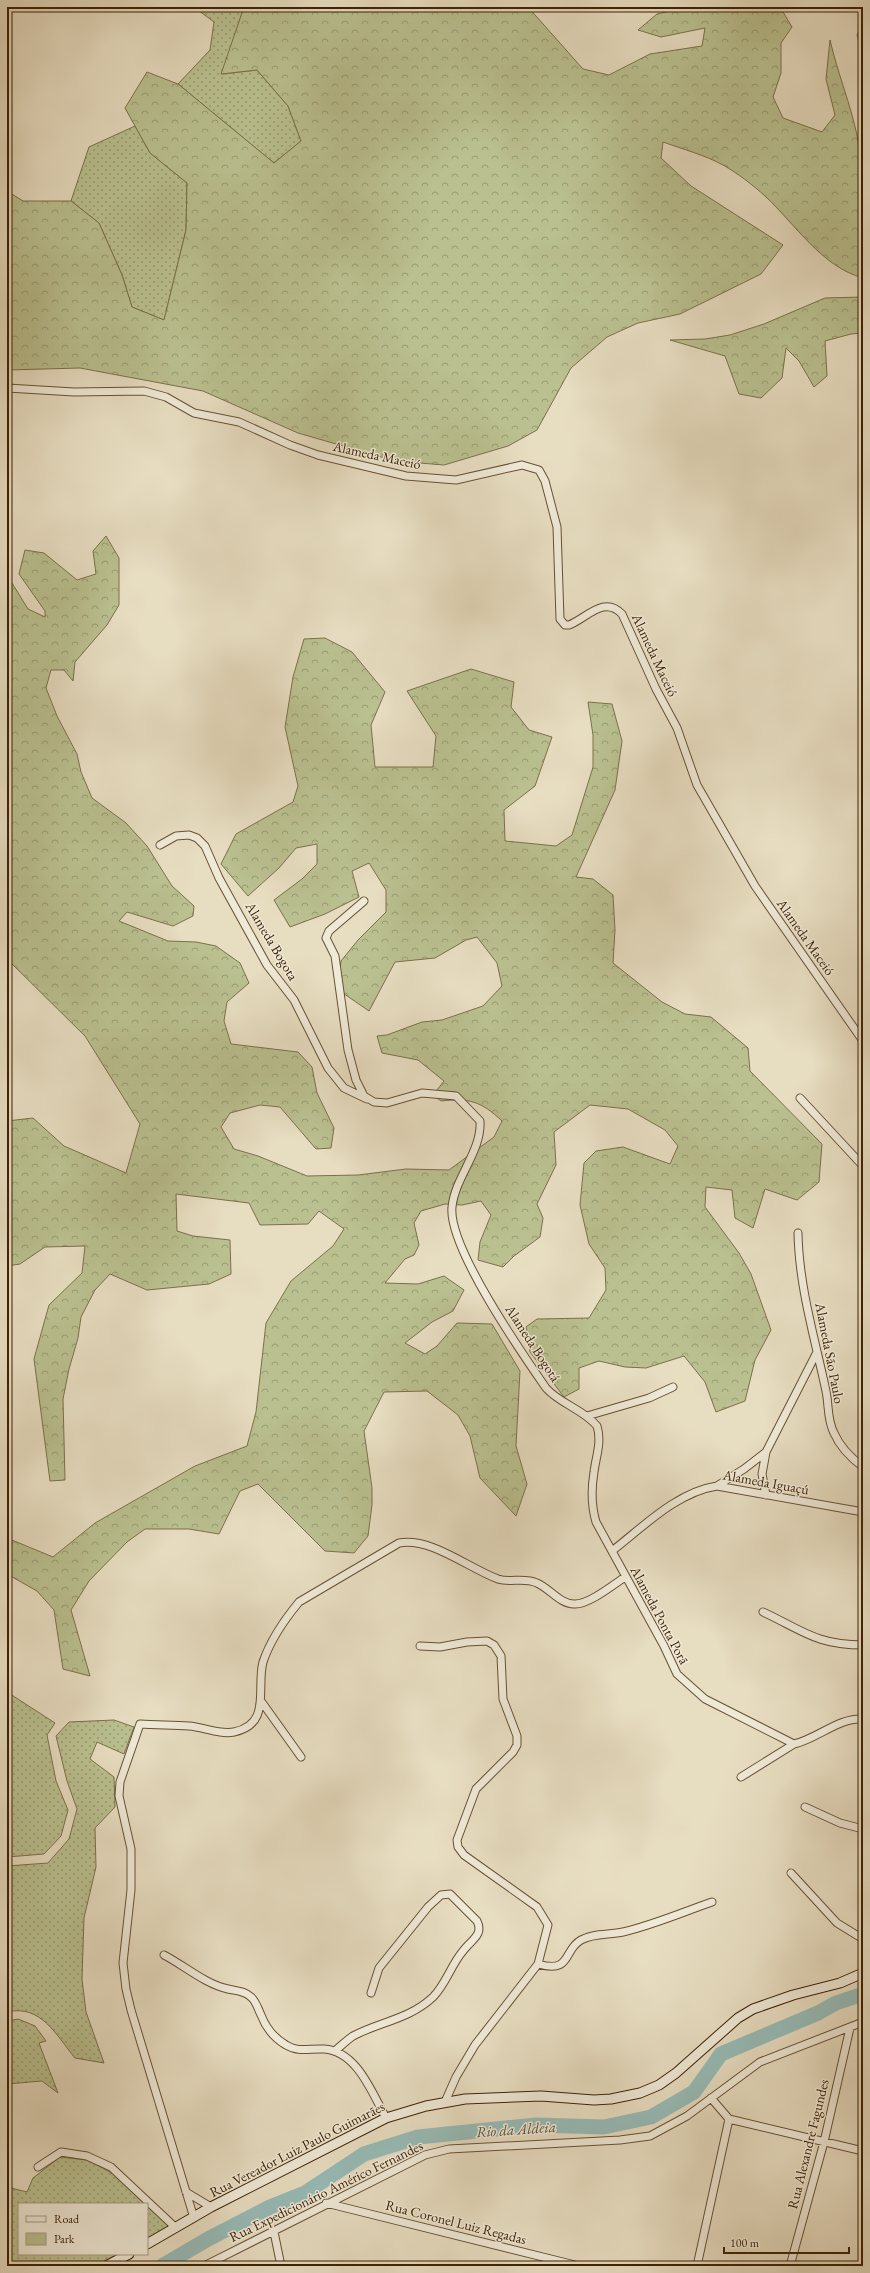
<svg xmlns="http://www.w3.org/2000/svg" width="870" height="2273" font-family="'EB Garamond',serif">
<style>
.green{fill:url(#green-dots);stroke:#7c704a}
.forest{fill:url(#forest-crowns);stroke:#7c704a}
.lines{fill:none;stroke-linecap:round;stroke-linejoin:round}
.river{stroke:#97bbb7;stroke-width:15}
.street-casing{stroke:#685033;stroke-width:9}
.secondary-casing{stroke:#3d2104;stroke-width:11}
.street{stroke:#efe9d7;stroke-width:7}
.secondary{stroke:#efe9d7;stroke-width:9}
.labels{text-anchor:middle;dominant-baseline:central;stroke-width:3;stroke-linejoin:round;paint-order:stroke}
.street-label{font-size:14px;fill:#3d2104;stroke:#efe9d7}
.water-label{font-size:15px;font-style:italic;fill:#584f3a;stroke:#efe9d7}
</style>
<defs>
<pattern id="green-dots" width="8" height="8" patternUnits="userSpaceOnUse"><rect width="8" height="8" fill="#bac090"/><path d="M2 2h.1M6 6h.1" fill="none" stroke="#989c73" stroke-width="1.8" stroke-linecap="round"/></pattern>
<pattern id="forest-crowns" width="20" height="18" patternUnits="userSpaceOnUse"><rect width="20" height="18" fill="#bac090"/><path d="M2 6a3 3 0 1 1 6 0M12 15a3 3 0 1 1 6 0" fill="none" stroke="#989c73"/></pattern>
</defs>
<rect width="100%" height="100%" fill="#e7ddc1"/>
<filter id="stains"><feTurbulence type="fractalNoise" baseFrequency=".005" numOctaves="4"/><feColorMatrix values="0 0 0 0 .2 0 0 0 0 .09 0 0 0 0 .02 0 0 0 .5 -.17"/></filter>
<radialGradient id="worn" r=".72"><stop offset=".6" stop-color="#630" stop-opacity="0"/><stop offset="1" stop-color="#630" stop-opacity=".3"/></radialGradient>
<path class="green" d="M194,7h50l-22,67 35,-4 31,36 13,35 -27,22 -96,-79 32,-34 4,-28z
M135,126l15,27 37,30 -1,47 -22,90 -32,-13 -10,-32 -23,-52 -28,-22 18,-54z
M7,1692l48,31 -8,12 9,46 12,29 -7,26 -17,18 -37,3z
M114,1720l20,7 -10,27 -27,-12 -7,17 24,18 1,30 -20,21 1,39 -12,51 -2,61 4,33 18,51 -29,-5c-19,-23 -34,-54 -68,-46v-146l41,-3 21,-24 8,-30 -10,-28 -11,-45 13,-14z
M18,2019l17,7 11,15 -7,2 19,50 -16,-12 -35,3v-63z
M60,2157l27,3 25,13 34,31h-127v50h101l-25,12h-88v-79l20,5 6,-14z
M147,2205l23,21 -23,13z"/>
<path class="forest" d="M244,7h284l55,62 26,6 41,-21 52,-8 3,-18 -44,9 -23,-7 19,-16 31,-7h92l12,20 -11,16v30l-8,24 10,21 39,14 13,-17 -9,-36 4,-39c9,40 28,81 31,122 1,15 -6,18 2,33v83c-41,-11 -68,-54 -98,-82 -12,-11 -28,-23 -42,-31 -18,-10 -41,-16 -60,-23l-2,16 30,28 92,59 -22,29 -81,40 -42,9 -31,14 -36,31 -34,62 -29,16 -64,19 -49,-4 -97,-28 -95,-42 -123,-23 -73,2v-179l16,10h48l28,22 23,52 10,32 32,13 22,-90 1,-47 -37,-30 -25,-45 22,-36 31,12 96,79 27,-22 -13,-35 -31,-36 -36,4z
M863,22v34l-6,-21z
M863,297v36l-12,1 -26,7 2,35 -13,11 -15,-26 -13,-13 -4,30 -21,20 -22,-4 -14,-38 -55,-16 35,-1 25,-4 34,-11 61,-26z
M106,536l13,22v47l-12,20 -32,37 -2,19 -9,-11h-13l-5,18 11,28 20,38 4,18 11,26 34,25 21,23 25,40 22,20 -1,10 -20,10 -46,-14 -8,9 49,20 28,1 20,4 24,17 9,20 -22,19 -3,19 7,23 67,8 14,15 5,26 17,35 -3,20 -15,1 -36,-42 -20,-2 -30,8 -9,14 13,22 24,7 49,20 51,-1 48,-6 43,1 45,-33 8,-16c-21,-20 -33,-23 -61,-20l-8,-6 11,-14 -26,-21 -36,-7 -5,-17 10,-1 35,-13 20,-2 41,-14 19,-20 -5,-23 -20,-26 -11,3 -31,18 -40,4 -26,49 -32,-22 4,-28 17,-21 28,-28v-22l-17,-27 -17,8 7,26 -34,17 -35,13 -16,-27 28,-21 15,-15v-20l-21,4 -17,20 -31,28 -27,-32 15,-30 57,-32 5,-16 -13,-59 8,-50 11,-38 21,-1 27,14 33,40 -14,33 4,42h58l3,-31 -29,-45 64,-22 43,13 -3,25 18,23 23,7 -17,49 -31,24 1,31 51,5 16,-11 21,-68v-32l-5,-33 24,2 10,37 -7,49 -39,87 17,2 20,16 2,35 -2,33 49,39 23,12 26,3 37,31 2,23 72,73 -3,38 -22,18 -32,-11 -12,39 -18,-10 -3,-28 -26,-3 -1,20 34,46 12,21 20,56 -16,30 -10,41 -29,11 -11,-30 -21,-26 -38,12 -21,-1 -26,-6 -20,7v21l-15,8 -34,-45 -4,-25 11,-8 52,-1 17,-28 -1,-22 -16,-24 -9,-39 4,-42 12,-12 27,-4 47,17 8,-18 -13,-16 -37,-21 -38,-4 -36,27 2,33 -19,39 6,14 -3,19 -26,19 -11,11 -25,-7 2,-18 11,-27 -10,-14 -19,4 -17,-1 -24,7 -7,12 5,22 -5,10 -9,4 -20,24 33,1 26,-8 20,14 -11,21 -21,11 -27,21 20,11 12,-8 20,-23 35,1 28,47 -4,75 11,38 -11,32 -36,-38 -10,-42 -12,-21 -31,-24 -43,1 -20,39 8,57v17l-4,31 -14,17 -29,-2 -67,-67 -18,7 -21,43 -30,-5h-44l-18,13 -38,39 -18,29 19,66 -27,-7 -9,-59 -17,-19 -30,-17v-36l46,19 42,-34 100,-57 52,-20 9,-34 10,-89 25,-42 42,-35 11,-17 -25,-18 -11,13 -48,1 -11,-22 -73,-9 1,37 16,5 37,4 1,34 -22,10 -62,6 -37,-16 -15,16 -14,27 -3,21 -9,31 -6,30 2,81 -15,1 -16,-122 15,-54 33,-32 3,-27 -40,1 -25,17 -13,2v-145l26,-3 31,28 62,27 14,-49 -55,-88 -78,-77v-378l5,2 16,26 17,8v-6l-26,-37 6,-24 19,3 33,27 19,-6 -3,-23z"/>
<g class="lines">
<path class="river" d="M162,2266l46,-27 62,-32 35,-14 59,-39 54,-17 118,-12 68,2 47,-10 43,-25 27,-38 97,-41 18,-10 27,-9"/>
<g class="street-casing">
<path id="street" d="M7,388l67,4 70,-1 22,6 28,16 45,9 51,23 28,10 88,21 50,4 66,-15 17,5 6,11 12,46 3,92 5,6h4c18,-7 35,-30 53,-11l34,75 21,39 20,57 58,101 108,155
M160,845l16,-9 13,-1 8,3 8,8 14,32 48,87 27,35 34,68 16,20 23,11
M364,901l-35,30 -3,7 9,18 13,94 8,30 8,16 10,6 13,1 35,-10 34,3 24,25c2,30 -25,56 -28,86 -4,40 69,145 94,181 14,16 37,21 51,38 5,16 -1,30 -3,46 -3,18 -3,33 2,50l68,124 13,28 28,25 89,45c23,-5 45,-27 69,-25
M800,1098l63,68
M798,1233c1,54 17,106 28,158 3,14 1,29 8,42 6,14 17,25 29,34
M587,1416l62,-18 24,-11
M766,1452l-4,22 4,21
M717,1486l27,-17 22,-17 51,-100
M612,1551c31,-24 65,-59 105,-65l146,26
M763,1612c39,18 53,33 100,33
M420,1646l20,1 27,-5 20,-1 7,4 7,11 2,43 14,37v9l-4,7 -37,37 -19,51 1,7 6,8 73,52 11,18 -10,39 -63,81 -19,32 -11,25
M261,1701l40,56
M741,1777l53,-33
M805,1807l35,16 23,6
M791,1873l46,50 26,16
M164,1955c21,11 41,29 64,34 9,2 17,2 23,8 5,4 7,12 10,18 5,13 13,23 25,30 13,8 24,3 38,4 33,2 48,44 62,69
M538,1964c34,10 25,-14 43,-24 12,-7 28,-5 42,-8 30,-7 60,-20 89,-30
M336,2050c6,-5 11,-10 17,-14 26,-14 57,-17 80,-39 13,-13 18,-32 30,-46 8,-11 21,-16 14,-30l-27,-27 -9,1 -13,12 -49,61 -8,25
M711,2098l18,21 134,32
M38,2167l23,-15 26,4 24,11 65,61
M186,2192l25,15
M326,2203l253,63
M194,2218l-63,-208 -5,-21 -3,-26 8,-73v-41l-12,-53 1,-14 20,-58c16,1 32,1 49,2 14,1 31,9 45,6 38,-8 22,-44 29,-70 7,-21 22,-43 36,-60l100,-59c32,-6 69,25 99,36 13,4 26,-2 39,4 12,5 23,21 37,21 14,1 39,-19 51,-27
M274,2232l7,34
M204,2266l221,-111 24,-6 171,-9 30,-4 37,-20 73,-54 103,-40
M697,2266l32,-147
M790,2266l34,-124 26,-114"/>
</g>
<g class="secondary-casing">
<path id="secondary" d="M147,2244l64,-37 175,-89 40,-12 39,-7 76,-3 53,4 17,-1 29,-6 19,-8 17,-12 62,-55 15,-9 40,-14 47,-12 23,-10
M106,2266l23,-12"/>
</g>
<use href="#street" class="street"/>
<use href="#secondary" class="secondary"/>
</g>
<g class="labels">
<g class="street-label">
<text transform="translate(377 455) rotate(12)">Alameda Maceió</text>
<text transform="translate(655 655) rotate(65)">Alameda Maceió</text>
<text transform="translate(806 937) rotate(55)">Alameda Maceió</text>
<text transform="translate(272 941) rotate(59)">Alameda Bogota</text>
<text transform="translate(533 1343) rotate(57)">Alameda Bogotá</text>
<text transform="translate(830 1353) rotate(79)">Alameda São Paulo</text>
<text transform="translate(766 1482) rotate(10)">Alameda Iguaçú</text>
<text transform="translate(660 1615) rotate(62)">Alameda Ponta Porã</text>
<text transform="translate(808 2144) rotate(-76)">Rua Alexandre Fagundes</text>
<text transform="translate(297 2149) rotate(-27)">Rua Vereador Luiz Paulo Guimarães</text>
<text transform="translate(326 2191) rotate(-26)">Rua Expedicionário Américo Fernandes</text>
<text transform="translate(456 2222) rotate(14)">Rua Coronel Luiz Regadas</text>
</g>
<g class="water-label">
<text transform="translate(516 2129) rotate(-4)">Rio da Aldeia</text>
</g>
</g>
<rect width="870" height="2273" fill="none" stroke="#e7ddc1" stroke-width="24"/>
<rect x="8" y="8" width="854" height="2257" fill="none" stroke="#3d2104" stroke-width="2"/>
<rect x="12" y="12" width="846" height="2249" fill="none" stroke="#3d2104"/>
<rect x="18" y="2203" width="130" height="52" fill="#efe9d7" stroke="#a89983"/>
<rect x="26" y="2216" width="20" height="6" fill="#efe9d7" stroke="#a89983"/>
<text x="54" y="2223" font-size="12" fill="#3d2104">Road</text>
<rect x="26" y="2233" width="20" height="12" fill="#bac090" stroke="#a89983"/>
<text x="54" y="2243" font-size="12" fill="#3d2104">Park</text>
<path d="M724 2247v6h125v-6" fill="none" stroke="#3d2104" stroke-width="2"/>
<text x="730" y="2247" font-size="12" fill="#3d2104" stroke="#efe9d7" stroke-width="3" paint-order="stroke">100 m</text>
<rect width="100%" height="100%" filter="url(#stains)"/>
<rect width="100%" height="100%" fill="url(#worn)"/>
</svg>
